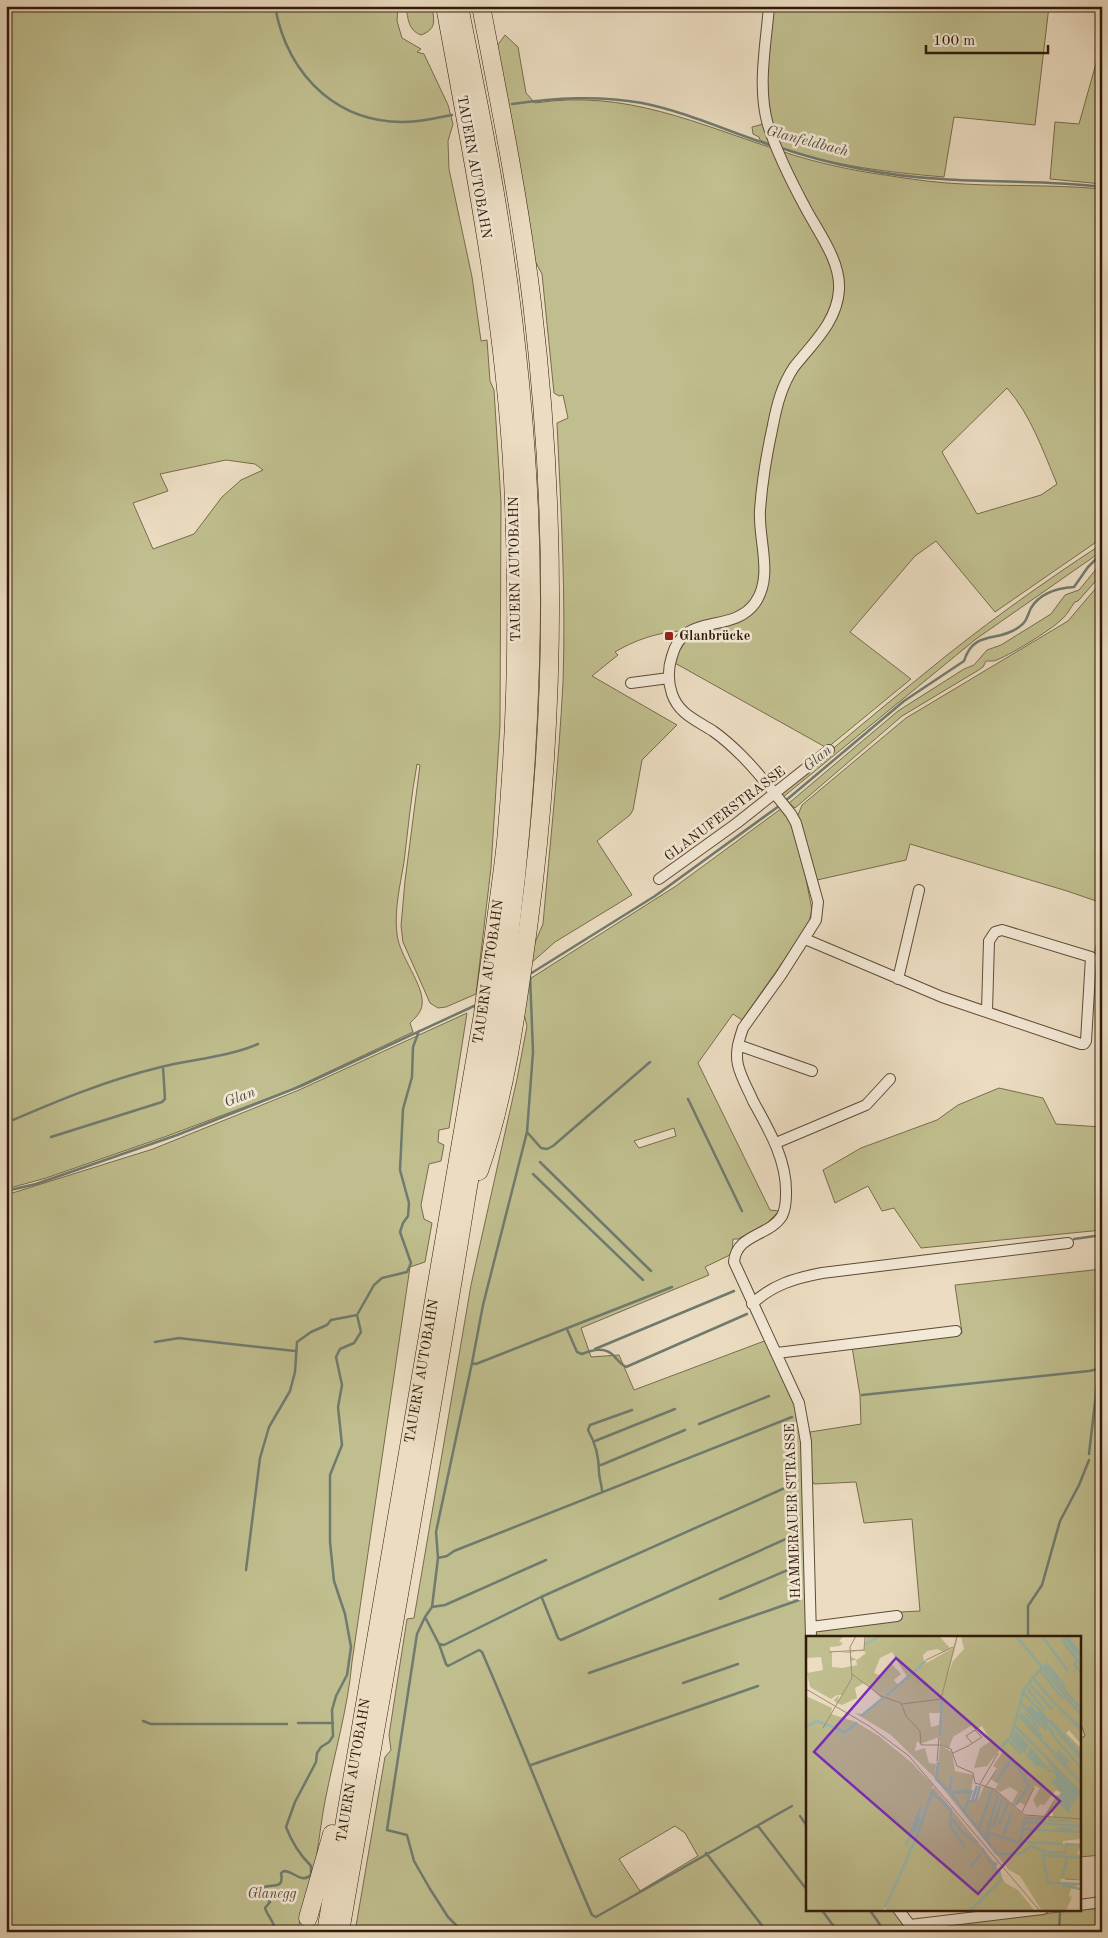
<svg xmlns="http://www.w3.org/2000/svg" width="1108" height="1938" font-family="'Old Standard TT',serif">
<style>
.green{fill:#c0be8e;stroke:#786c4c;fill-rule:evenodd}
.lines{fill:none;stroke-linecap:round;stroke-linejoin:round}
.stream{stroke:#6f7b6f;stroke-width:2.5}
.street-casing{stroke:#5f4b37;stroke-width:12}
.highway-casing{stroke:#301a09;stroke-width:19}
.street{stroke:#f3e9d7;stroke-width:10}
.highway{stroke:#ecddc2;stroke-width:18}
.poi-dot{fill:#8f2418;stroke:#f3e9d7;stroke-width:2}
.labels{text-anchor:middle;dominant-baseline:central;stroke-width:5;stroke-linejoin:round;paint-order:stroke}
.street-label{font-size:14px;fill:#301a09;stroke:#f3e9d7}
.poi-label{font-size:14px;font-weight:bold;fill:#301a09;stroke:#f3e9d7;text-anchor:start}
.park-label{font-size:14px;font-style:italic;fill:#5b4b31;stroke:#f3e9d7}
.water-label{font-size:15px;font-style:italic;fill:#504b3c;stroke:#f3e9d7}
.inset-river{fill:none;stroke:#99bcb3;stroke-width:2.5}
.inset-road{fill:none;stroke:#a18f78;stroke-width:1}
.view{fill:#7b2cbf;fill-opacity:0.15;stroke:#7b2cbf;stroke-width:2.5}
.inset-edge{fill:none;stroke:#301a09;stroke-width:2.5}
</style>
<rect width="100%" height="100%" fill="#ecddc2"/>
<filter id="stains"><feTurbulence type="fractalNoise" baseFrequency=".004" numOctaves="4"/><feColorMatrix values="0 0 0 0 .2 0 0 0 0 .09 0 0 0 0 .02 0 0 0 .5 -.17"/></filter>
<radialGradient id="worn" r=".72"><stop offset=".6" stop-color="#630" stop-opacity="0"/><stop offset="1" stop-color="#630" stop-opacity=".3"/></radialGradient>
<path class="green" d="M6,6h392l-1,15 5,17 19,11 -4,3 7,2 24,51 5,19 -5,17 1,28 23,108 9,64 6,-1 3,41 4,9 7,112 -1,223 -9,143 -15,126 -30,13 -8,1 -8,-5 -27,-61 -2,-16 4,-45 15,-116 -3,-1c-6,32 -9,66 -13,98 -4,24 -10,48 -7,72 2,22 28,52 25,71 -1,8 -7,13 -12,18l3,9 -123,58 -123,46 -121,42 -40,11zM226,460l29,4 8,6 -22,10 -19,17 -28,37 -41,15 -20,-46 35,-12 -8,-17z
M406,6h26c2,15 5,23 -11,29 -13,-5 -13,-16 -15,-29z
M765,6h204l19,4 32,-4h29l-14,119 -81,-8 -10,60c-60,-5 -128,-13 -184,-37l-1,-3 -6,-3 -1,-7 11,-3z
M505,35l13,12 8,46 9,10c91,-14 162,21 246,48 26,9 56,16 84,21 27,4 55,9 82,11 52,4 103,1 155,6v349l-107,74 -59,-71 -21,15 -65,76 61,47 -84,69 -154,-86 13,-25 -7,-6c-23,2 -44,9 -64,21l3,3 -26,21 85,49 -35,35 -9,50 -3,5 -33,26 35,54 -77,47 -25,22 4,-19 9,-21c7,-81 16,-161 20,-242 3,-87 -2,-173 -6,-259l11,-5 -5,-23 -4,1 -5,-3 -12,-119 -7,-13 -38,-215zM1007,388c24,27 36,63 50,96l-16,11 -64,19 -35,-62z
M1102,42v142l-52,-5 5,-57 24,2z
M1102,544v7l-126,88 -194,159 -4,-5c49,-38 94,-78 142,-116 58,-48 119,-92 182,-133z
M1102,562v12l-24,27 -3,1c-5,6 -7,12 -14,18 -10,10 -54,37 -67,41 0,0 -7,0 -8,0l-3,6 -6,4 -75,45 -107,92 -6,-5 109,-92 66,-42 10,-4 13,-15 14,-5 50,-31 14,-19 14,-5z
M1102,581v322l-35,-12 -157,-47 -4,16 -89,20 -19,-65 4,-10 104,-87 162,-97z
M782,808l6,6 16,55 8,41 -4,16 -66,94 -9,-6 -35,49 72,147 9,1 -13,13 -28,15h-5l-1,15 -27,13 4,8 -128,53 10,29 28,-2 15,35 133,-50 30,71 4,17 6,222v259h90l17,23h-559l30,-175 6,-7 -2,-15 18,-116 7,-1 57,-333 46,-206 10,-53 -3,-12 4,-34 148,-94zM674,1128l2,8 -37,12 -5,-7zM675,1826l10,7 13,23 -58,35 -21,-32z
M1102,919v39l-8,-3z
M467,1013l-18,115 -10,2 -1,12 6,3 -3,16 -12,3 -8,41 3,14 8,4 -7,39 -15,5 -58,395c-4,46 -18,93 -27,139 -8,43 -10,91 -29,131h-290v-737l147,-46 146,-59z
M999,1088l44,10 13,26 46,3v103l-181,18 -27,-40 -12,3 -14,-25 -33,17 -12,-33 38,-22 76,-28 21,-15z
M1102,1269v586l-23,2v-118l6,-3 -6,-18v-81h-265v-7l88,-13 -1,-5 19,-1 -8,-92 -48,4 -8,-41 -42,2 -2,-4 -2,-48 51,-8 -1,-29 -8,-48 110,-14 -7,-48z
M1102,1908v24h-136l-8,-10z"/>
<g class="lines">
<path class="stream" d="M275,6c12,72 67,123 143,115 11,-1 22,-4 34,-6
M512,104c43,-6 86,-9 130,-1 45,9 87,29 131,43
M781,148c51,17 106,28 161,31 53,4 107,1 160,8
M784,802l120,-101 60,-40c10,-32 34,-18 55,-34 8,-5 8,-11 12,-19 9,-15 27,-20 43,-21l14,-20 14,-14
M688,1099l54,112
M6,1123c51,-22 101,-43 155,-56 32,-8 67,-10 97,-23
M527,1132l14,16 6,1 6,-3 97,-84
M51,1137l111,-35 3,-3 -2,-32
M540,1162l111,109
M533,1174l110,106
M6,1191l30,-7 141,-49 124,-49 173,-80
M1074,1239l28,-4
M567,1329l10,23 5,2c10,-4 23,-8 32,2 4,4 6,8 12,11l121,-53
M155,1342l24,-4 8,1 108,12
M595,1349l139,-58
M472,1363l4,1 196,-77
M862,1395l227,-24 9,-2
M699,1424l70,-28
M595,1441l80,-32
M1089,1454l13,-112
M601,1465l84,-35
M602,1492c0,-7 -3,-14 -3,-20 0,-16 -3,-28 -11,-42l2,-5 42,-15
M438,1558l9,-2 7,-5 338,-134
M246,1570l14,-112 9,-31 21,-36 5,-19 2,-30 14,-10 16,-7 4,-5 26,-5 17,-30 8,-7 25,-6 4,-9 -11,-31 3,-9 5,-7 1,-13 -9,-33 3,-61 9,-32 1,-30 6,-16
M542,1598l16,40 3,2 236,-106
M720,1599l77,-33
M432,1607l13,-2 101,-45
M425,1617l14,27 7,20 2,2 31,-16 3,2c38,87 72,176 110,263l4,2 196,-111
M1028,1637v-31l14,-21 18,-64 19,-36 10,-25
M439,1644l5,1 97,-48 246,-110
M589,1673l210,-73
M683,1683l55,-19
M143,1721l8,3h136
M298,1723h35
M531,1765l227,-79
M800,1816l7,10
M758,1826l49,64
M706,1853l61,79
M821,1909l17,23
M869,1909l16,23
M283,1932l-9,-6c-2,-7 -7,-11 -9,-18l5,-6 -8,-12 2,-3c11,-3 20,2 17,-14l3,-2c10,0 17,13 27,4v-9c-12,-12 -19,-23 -25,-39l9,-25 21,-40 1,-9 4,-6 8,-5 4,-6 -1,-26 4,-14 11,-21 4,-28 -6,-33 -11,-33 -4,-39v-67l12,-30 -4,-38 4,-22 -6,-28 4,-8 14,-6 7,-11 -4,-17
M463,1932l-15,-15 -18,-28 -16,-28 -7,-26 -20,-5 30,-196 8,-17 7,-10 6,-49 -2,-26 36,-169 11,-58 44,-173 6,-80 -3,-78 125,-78 124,-90
M1059,1932l1,-19
M1100,1932l1,-22"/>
<g class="street-casing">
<path id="street" d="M769,6c-3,39 -12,81 -1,119 9,28 23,56 37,82 13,25 36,54 34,83 -2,32 -27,54 -45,77 -12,18 -17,37 -21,58 -6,27 -11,57 -13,85 -2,30 14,66 -5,93 -23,32 -71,8 -83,53 -4,12 -4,26 0,38 7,20 24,26 41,37 10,7 20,16 29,25 18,18 33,38 49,58l5,9 22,79 -2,18 -35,55 -38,53c-4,12 -8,24 -5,37 3,13 10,24 15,36 16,29 34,59 33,93 0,7 -1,16 -4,22 -12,20 -46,18 -48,46l65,141 7,39 5,195
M631,683l38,-5
M659,879l78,-56 92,-73
M805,939l137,58 139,47h3l2,-3 5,-84 -89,-27 -7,2 -6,9 -2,70
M898,979l21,-89
M738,1045l74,26
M776,1143l90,-38 24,-26
M752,1304c20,-19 43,-26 70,-31l246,-30
M777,1353l179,-22
M811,1627l86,-11
M1079,1905l23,-3
M898,1909l17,23
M910,1925l133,-16"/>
</g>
<g class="highway-casing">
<g id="highway">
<path d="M479,1171c27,-76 38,-163 49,-243 28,-206 29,-418 4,-625 -12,-99 -32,-198 -51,-297"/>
<path d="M308,1918l24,-84"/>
<path id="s1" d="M326,1932l157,-918c7,-58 17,-115 23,-172 11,-120 13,-242 7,-362 -8,-160 -39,-316 -68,-474"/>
<path d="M340,1932c42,-244 87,-488 126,-733 11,-67 25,-134 35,-202 16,-110 26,-220 29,-331 5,-149 -8,-301 -31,-448 -11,-71 -26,-141 -40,-212"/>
</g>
</g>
<use href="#street" class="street"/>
<use href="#highway" class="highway"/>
</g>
<rect class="poi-dot" x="664" y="631" width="10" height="10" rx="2.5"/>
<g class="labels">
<g class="street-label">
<text transform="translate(474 167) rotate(80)">TAUERN AUTOBAHN</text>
<text transform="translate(515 569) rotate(-91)">TAUERN AUTOBAHN</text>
<text transform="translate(725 814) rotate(-37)">GLANUFERSTRASSE</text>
<text stroke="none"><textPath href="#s1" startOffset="974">TAUERN AUTOBAHN</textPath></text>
<text stroke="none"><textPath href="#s1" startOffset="569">TAUERN AUTOBAHN</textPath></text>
<text transform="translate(793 1511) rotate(-92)">HAMMERAUER STRASSE</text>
<text stroke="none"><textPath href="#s1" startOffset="164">TAUERN AUTOBAHN</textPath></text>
</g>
<g class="poi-label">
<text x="679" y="636">Glanbrücke</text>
</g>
<g class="park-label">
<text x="272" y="1894">Glanegg</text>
</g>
<g class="water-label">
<text transform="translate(807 142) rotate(15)">Glanfeldbach</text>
<text transform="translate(818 759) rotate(-40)">Glan</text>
<text transform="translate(240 1098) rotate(-21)">Glan</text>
</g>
</g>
<g transform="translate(806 1636)">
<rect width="275" height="275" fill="#ecddc2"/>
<path d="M0,0h38l-5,5 4,2 -3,3 -10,1v4l19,2 15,-3 2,-14h73l11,12 -6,4 -7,-3 -10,2 -4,4 1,7 -8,7 37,-21 5,-12 -10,39 5,-14 11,-12 -3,-13h120v104l-2,2 -10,-12 -3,3 15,15v91l-18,2v3l18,2 -4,8 4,1v20l-1,4h-19l-1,4 17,1 -1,5 -5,-1 -2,8 3,1 -6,14h-24l-22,-35 -11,-6 -73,-90 4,-35 12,7 3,19 19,4 -5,25 3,2 6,-2 6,-14 10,3 31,27 28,1v-4l-6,-1 14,-19 -5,-3 -12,15 -3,-1 -4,4 -4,-8 7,-12 -5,-2 -10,19 -7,-3 -3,4 -3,-3 6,-11 -8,-5 -10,5 -5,-3 3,-5 -7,-5 7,-10 -5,-3 10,-15 -3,-2 -13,17 -13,2 6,-20 11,-7 -9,-15 -7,4 -3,-5 -19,12 -4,11 -9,-4v-15l-1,16v-8l-19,7 -3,-3 -2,10 10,-3 4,15 7,1 -1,14 -44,-43 -36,-22 7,1 20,-15 -13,-13 -5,-3 -9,5 2,10 -15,7 -7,-3 -1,-2 5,-5 -1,7 4,-7h-5l-6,4 -21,-12 -3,-14 16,-3 -2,-13 -15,1zM26,16l32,-1 2,2 -9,7 -7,-4v5l6,-1 1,5 -15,3 -10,-1zM86,16l15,25 -8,9 -5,-6 7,-6 -10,-11 -12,12 -5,-2 6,-15zM123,77h11l-1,12 -8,2zM0,60l26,12 -1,6 25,8 23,14 33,27 21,22 -2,8 3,-6 60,75 11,21 13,7 17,21h-150l11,-28 -13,28h-77z" fill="#c0be8e" fill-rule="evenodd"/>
<path class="inset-river" d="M236,0l26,35M261,0l-5,4 19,25M261,0l14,20M260,3l11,15M60,8l14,-8M272,25l-4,3 7,9M240,27l19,23M238,29l35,42M236,31l39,48M234,34l24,30M227,42l24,28M224,48l22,26M221,52l17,22M218,57l11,13M80,60l40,-35M215,67l19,22M224,70l24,28M230,70l45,53M222,71l19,24M252,71l23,21M232,76l10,12M219,77l14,16M215,78l21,23M55,80l22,-18M213,80l62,67M263,81l12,14M244,84l31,35M209,90l66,67M0,91l11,-6 28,11 12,-9M209,96l13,14M244,96l31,36M208,98l13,14M134,100l2,-37M207,101l13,13M206,103l13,14M204,106l11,12M195,111l10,-10 13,-48 18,-22 -26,-31M224,112l19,23h4l25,25M196,113l15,17M223,114l11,12M252,114l11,12M222,116l15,16M250,116l11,12M221,119l11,11M132,126l-2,17 13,12 48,63h23l11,-8 16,6 18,1 1,-4M244,128l31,32M250,141l21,21M248,143l22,22M246,145l23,22M190,146l15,-22M144,155l2,-16M146,156l18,-2M127,157l18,17 -1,16 15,21M147,157l17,-1M255,157l11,12M254,159l11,11M252,161l12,12M251,164l13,13M166,165l5,-15M162,166l8,-2 4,-14M210,169l13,-19 -11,-19M158,176l8,-22M221,182l19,1M146,183l11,14 15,10M242,184l23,1M218,186l57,4M183,188l5,1 8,-27M193,189l9,-22M251,192l16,1M173,193l13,-39M218,193l57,3M108,195l5,-12 -2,-2M177,199l5,2 1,-4 31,10 5,-25M180,199l12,-40M197,200l9,-24M217,206l40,2M100,210l15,-39M260,212v-4l15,1M236,215l6,32h7M238,219l37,3M164,231l11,-13M256,241l5,-19M250,247l25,1M256,249l18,4M79,272l32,-72 16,-47M164,275l31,-31 -2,-10 -6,-1 3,-5 -6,-2 -8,-14"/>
<path class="inset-road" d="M23,16l35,-2 1,-14M120,24l27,-13M46,38l29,22 20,7 5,13 14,15 1,14h20l10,4 6,17 16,7 2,10 19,6 31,26 56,4M0,53l63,37 40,30 131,155M96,68l39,-5 16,-63M17,92l29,-50 -2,-31 6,-11M147,117l15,-7 14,-9 -7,-7 -9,6 6,7M131,125l2,-24M174,148l18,-31M180,150l11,-17M216,176l12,-24M238,181l14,-22M259,243l16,1"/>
<path class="view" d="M90,22l164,143 -82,93 -164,-142z"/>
<rect width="275" height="275" class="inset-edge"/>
</g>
<rect width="1108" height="1938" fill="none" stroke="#ecddc2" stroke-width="25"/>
<rect x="8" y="8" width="1093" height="1923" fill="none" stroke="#301a09" stroke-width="2.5"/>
<rect x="12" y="12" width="1083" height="1913" fill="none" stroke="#301a09"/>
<path d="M926 45v8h122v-8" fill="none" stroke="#301a09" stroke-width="2.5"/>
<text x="933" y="45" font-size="15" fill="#301a09" stroke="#f3e9d7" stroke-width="4" paint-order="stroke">100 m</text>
<rect width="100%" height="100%" filter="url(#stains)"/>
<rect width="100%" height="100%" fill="url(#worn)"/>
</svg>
